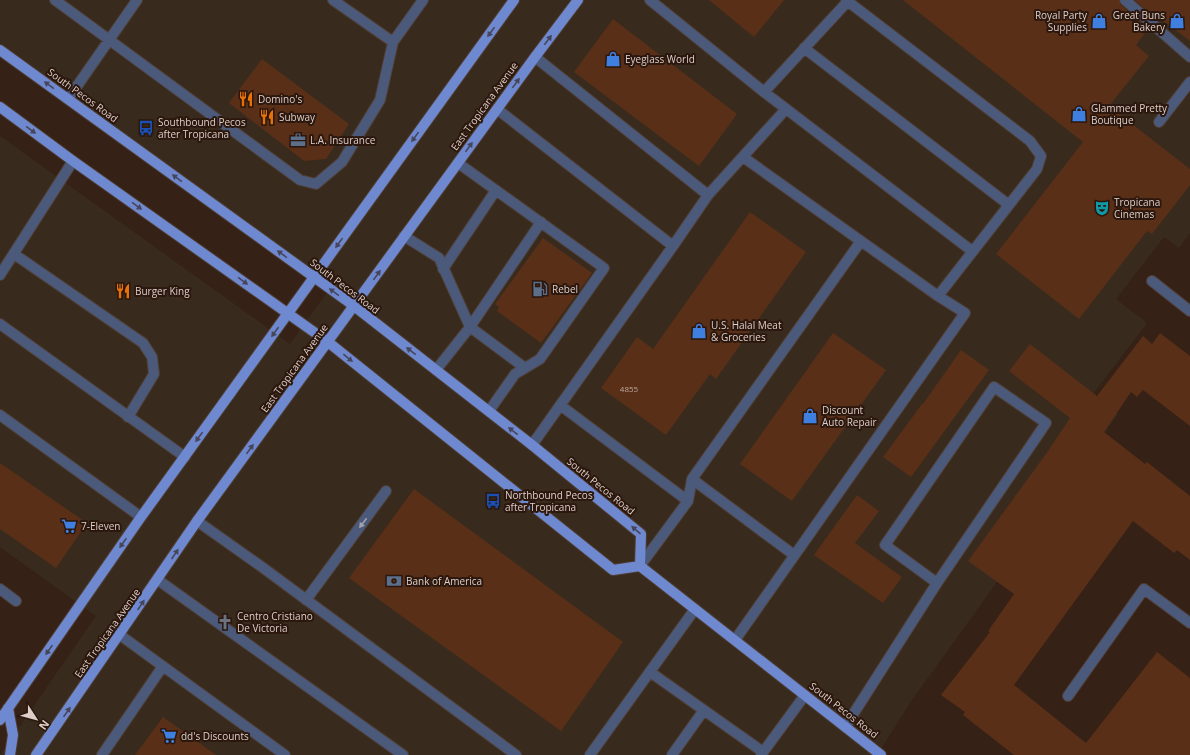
<svg xmlns="http://www.w3.org/2000/svg" width="1190" height="755" font-family="'Open Sans',sans-serif">
<style>
.commercial{fill:#382b1d}
.building{fill:#592f18}
.lines{fill:none;stroke-linecap:round;stroke-linejoin:round}
.service-casing{stroke:#503d32;stroke-width:12}
.minor-casing{stroke:#503d32;stroke-width:12}
.primary-casing{stroke:#503d32;stroke-width:12}
.service{stroke:#4b597b;stroke-width:10}
.minor{stroke:#4b597b;stroke-width:10}
.primary{stroke:#6f89d0;stroke-width:10}
.oneway{fill:#46455b}
.oneway2{fill:#a3a0a9}
.labels{text-anchor:middle;dominant-baseline:central;stroke-width:4;stroke-linejoin:round;paint-order:stroke}
.number-label{font-size:8px;fill:#bca79c}
.poi-label{font-size:10px;fill:#ddcfc8;stroke:#2b170d;text-anchor:start}
.street-label{font-size:10px;fill:#ddcfc8;stroke:#2b170d}
</style>
<rect width="100%" height="100%" fill="#352116"/>
<path class="commercial" d="M0,0h1190v233l-11,15 -15,-11 -48,62 31,24 -54,71 25,20 -206,286 -35,55h-877l96,-139 -96,-69v-411l290,208 41,-57 -331,-236z"/>
<path class="building" d="M709,0h75l-30,37z
M903,0h216l2,5 27,24 -12,16 13,11 -40,50 81,63v16l-38,49 -5,-3 -68,88 -83,-65 87,-112z
M1135,0h55v41l-33,-25 -2,2z
M613,19l124,95 -38,52 -125,-94z
M262,59l87,65 -23,35 -22,2 -75,-58z
M750,212l56,40 -90,127 -6,-5 -44,61 -65,-47 36,-51 16,12z
M543,238l49,35 -51,70 -44,-32 2,-4 -4,-3z
M833,333l53,37 -94,131 -52,-37z
M1160,333l30,23v70l-47,-36 -6,7 -6,-5 -27,40 41,32 2,-2 43,34v64l-13,-10 -3,3 -41,-32 -119,164 72,58 71,-91 33,26v77h-176l-51,-40 2,-3 -24,-17 49,-63 -2,-1 26,-37 -46,-33 80,-110 22,-33 -61,-47 21,-27 67,52 46,-60 9,8z
M961,350l28,20 -78,107 -28,-20 39,-53h1z
M0,463l87,60 -31,45 -56,-39z
M414,489l209,153 -62,89 -212,-153z
M857,495l22,16 -24,32 47,34 -19,26 -69,-48z
M163,717l53,38h-81z"/>
<g class="lines">
<g class="service-casing">
<path id="service" d="M55,0l245,180 16,4 26,-22 38,-62 13,-58
M333,0l60,42 30,-42
M650,0l114,92 208,159
M1125,0l65,57
M804,48l205,157
M535,57l173,138
M764,92l84,-91
M68,99l69,-99
M497,109l176,137
M1159,122l31,-40
M743,157l195,139 99,-127 4,-13 -11,-15 -184,-141
M458,163l146,105 -64,91 -25,15 -26,37
M404,236l35,22 31,69 -34,43
M14,254l129,89 9,14 2,17 -26,43
M443,269l53,-79
M0,275l73,-114
M0,324l185,133
M525,368l-55,-41 71,-105
M560,405l128,96
M0,415l141,102
M532,445l141,-199 35,-51 78,-86
M692,479l102,76
M197,521l65,46 254,188
M640,566l48,-65 4,-22 169,-238
M158,580l245,175
M0,589l16,12
M306,600l80,-109
M120,635l165,120
M735,640l230,-327 -27,-17
M650,672l113,80
M1068,696l76,-107 46,34
M845,727l92,-144 109,-160 -52,-36 -109,158 52,38
M102,755l61,-89
M590,755l105,-146
M672,755l32,-45
M761,755l44,-60"/>
</g>
<g class="minor-casing">
<path id="minor" d="M1152,281l38,30"/>
</g>
<g class="primary-casing">
<path id="primary" d="M0,50l354,256 178,139 109,89 -1,32
M0,107l73,54 255,181 285,228 27,-4 241,189
M8,708l5,27 -3,20
M0,720l141,-203 373,-517
M36,755l161,-234 338,-464 43,-57"/>
</g>
<use href="#service" class="service"/>
<use href="#minor" class="minor"/>
<use href="#primary" class="primary"/>
</g>
<defs><path id="oneway-solid" d="M-6-.8H1V-3.2L6.5 0L1 3.2V.8H-6Z"/></defs>
<g class="oneway">
<use href="#oneway-solid" transform="translate(491 32) rotate(126)"/>
<use href="#oneway-solid" transform="translate(548 40) rotate(-53)"/>
<use href="#oneway-solid" transform="translate(516 83) rotate(-54)"/>
<use href="#oneway-solid" transform="translate(49 85) rotate(-144)"/>
<use href="#oneway-solid" transform="translate(31 130) rotate(36)"/>
<use href="#oneway-solid" transform="translate(415 137) rotate(126)"/>
<use href="#oneway-solid" transform="translate(469 147) rotate(-54)"/>
<use href="#oneway-solid" transform="translate(177 178) rotate(-144)"/>
<use href="#oneway-solid" transform="translate(137 206) rotate(36)"/>
<use href="#oneway-solid" transform="translate(339 243) rotate(126)"/>
<use href="#oneway-solid" transform="translate(282 254) rotate(-144)"/>
<use href="#oneway-solid" transform="translate(377 275) rotate(-54)"/>
<use href="#oneway-solid" transform="translate(243 281) rotate(36)"/>
<use href="#oneway-solid" transform="translate(334 292) rotate(-144)"/>
<use href="#oneway-solid" transform="translate(275 332) rotate(126)"/>
<use href="#oneway-solid" transform="translate(411 351) rotate(-142)"/>
<use href="#oneway-solid" transform="translate(348 358) rotate(39)"/>
<use href="#oneway-solid" transform="translate(513 431) rotate(-142)"/>
<use href="#oneway-solid" transform="translate(199 437) rotate(126)"/>
<use href="#oneway-solid" transform="translate(250 449) rotate(-54)"/>
<use href="#oneway-solid" transform="translate(636 530) rotate(-139)"/>
<use href="#oneway-solid" transform="translate(123 543) rotate(125)"/>
<use href="#oneway-solid" transform="translate(175 554) rotate(-56)"/>
<use href="#oneway-solid" transform="translate(141 605) rotate(-56)"/>
<use href="#oneway-solid" transform="translate(49 650) rotate(125)"/>
<use href="#oneway-solid" transform="translate(67 712) rotate(-55)"/>
</g>
<use class="oneway2" href="#oneway-solid" transform="translate(363 523) rotate(127)"/>
<defs>
<g id="shop-bare" transform="scale(1.2)"><path d="M-5-2.5h2.3a2.7 3.5 0 0 1 5.4 0H5L5.5 6h-11ZM-1.5-2.5h3a1.5 2.3 0 0 0-3 0Z" fill="#3f7fe0" stroke="#2b170d" stroke-width="2.5" paint-order="stroke"/></g>
<g id="restaurant-bare" transform="scale(1.2)"><path d="M-5-6h1v4h1v-4h1v4h1v-4h1v5L-1.5 .5V6h-2V.5L-5-1ZM5-6V6H3V1.5H1.5Q1.5-4 5-6Z" fill="#e8710a" stroke="#2b170d" stroke-width="2.5" paint-order="stroke"/></g>
<g id="bus-bare" transform="scale(1.2)"><path d="M-5-6H5V4H4V6H2V4H-2V6H-4V4H-5ZM-3.5-4V0h7V-4ZM-3.5 1.2v1.5H-2V1.2ZM2 1.2v1.5H3.5V1.2Z" fill="#1a4fb4" stroke="#2b170d" stroke-width="2.5" paint-order="stroke"/></g>
<g id="office-bare" transform="scale(1.2)"><path d="M-6-3h4V-5.5h4V-3h4V5H-6ZM-1-4.5V-3h2v-1.5ZM-6 0V1H6V0Z" fill="#5c6f8a" stroke="#2b170d" stroke-width="2.5" paint-order="stroke"/></g>
<g id="theatre-bare" transform="scale(1.2)"><path d="M-5-5.5Q0-4 5-5.5V0Q5 5 0 6Q-5 5-5 0ZM-3.3-2.5H-1v1.5H-3.3ZM1-2.5H3.3v1.5H1ZM-2.8 1Q0 5.5 2.8 1Z" fill="#0f9aa8" stroke="#2b170d" stroke-width="2.5" paint-order="stroke"/></g>
<g id="fuel-bare" transform="scale(1.2)"><path d="M-5.5-6h7V0h2V4h1.3V-2.5L3-4.5l.8-.8L6-3V5H2.5V1h-1V6h-7ZM-4.2-4.7v3.2H.2V-4.7Z" fill="#5c6f8a" stroke="#2b170d" stroke-width="2.5" paint-order="stroke"/></g>
<g id="supermarket-bare" transform="scale(1.2)"><path d="M-6-5.5h2.5l.6 2H6L4.5 2H-2.5L-4.4-4H-6ZM-1.5 3.2a1.3 1.3 0 1 0 .1 0ZM3 3.2a1.3 1.3 0 1 0 .1 0Z" fill="#3f7fe0" stroke="#2b170d" stroke-width="2.5" paint-order="stroke"/></g>
<g id="bank-bare" transform="scale(1.2)"><path d="M-6-4H6V4H-6ZM0-2.3a2.3 2.3 0 1 0 0 4.6a2.3 2.3 0 1 0 0-4.6Z" fill="#5c6f8a" stroke="#2b170d" stroke-width="2.5" paint-order="stroke"/></g>
<g id="church-bare" transform="scale(1.2)"><path d="M-1.2-6h2.4v3.5h3.3v2.4h-3.3V6h-2.4V-.1h-3.3v-2.4h3.3Z" fill="#6b7280" stroke="#2b170d" stroke-width="2.5" paint-order="stroke"/></g>
</defs>
<g fill-rule="evenodd">
<use href="#shop-bare" x="1099" y="21"/>
<use href="#shop-bare" x="1177" y="21"/>
<use href="#shop-bare" x="613" y="59"/>
<use href="#restaurant-bare" x="246" y="99"/>
<use href="#shop-bare" x="1079" y="114"/>
<use href="#restaurant-bare" x="267" y="117"/>
<use href="#bus-bare" x="146" y="128"/>
<use href="#office-bare" x="298" y="140"/>
<use href="#theatre-bare" x="1102" y="208"/>
<use href="#fuel-bare" x="540" y="289"/>
<use href="#restaurant-bare" x="123" y="291"/>
<use href="#shop-bare" x="699" y="331"/>
<use href="#shop-bare" x="810" y="416"/>
<use href="#bus-bare" x="493" y="501"/>
<use href="#supermarket-bare" x="69" y="526"/>
<use href="#bank-bare" x="394" y="581"/>
<use href="#church-bare" x="225" y="622"/>
<use href="#supermarket-bare" x="169" y="736"/>
</g>
<g class="labels">
<g class="number-label">
<text x="629" y="388">4855</text>
</g>
<g class="poi-label">
<text x="1087" y="15" text-anchor="end">Royal Party<tspan x="1087" dy="12">Supplies</tspan></text>
<text x="1165" y="15" text-anchor="end">Great Buns<tspan x="1165" dy="12">Bakery</tspan></text>
<text x="625" y="59">Eyeglass World</text>
<text x="258" y="99">Domino's</text>
<text x="1091" y="108">Glammed Pretty<tspan x="1091" dy="12">Boutique</tspan></text>
<text x="279" y="117">Subway</text>
<text x="158" y="122">Southbound Pecos<tspan x="158" dy="12">after Tropicana</tspan></text>
<text x="310" y="140">L.A. Insurance</text>
<text x="1114" y="202">Tropicana<tspan x="1114" dy="12">Cinemas</tspan></text>
<text x="552" y="289">Rebel</text>
<text x="135" y="291">Burger King</text>
<text x="711" y="325">U.S. Halal Meat<tspan x="711" dy="12">&amp; Groceries</tspan></text>
<text x="822" y="410">Discount<tspan x="822" dy="12">Auto Repair</tspan></text>
<text x="505" y="495">Northbound Pecos<tspan x="505" dy="12">after Tropicana</tspan></text>
<text x="81" y="526">7-Eleven</text>
<text x="406" y="581">Bank of America</text>
<text x="237" y="616">Centro Cristiano<tspan x="237" dy="12">De Victoria</tspan></text>
<text x="181" y="736">dd's Discounts</text>
</g>
<g class="street-label">
<text transform="translate(83 95) rotate(36)">South Pecos Road</text>
<text transform="translate(484 106) rotate(-54)">East Tropicana Avenue</text>
<text transform="translate(345 286) rotate(37)">South Pecos Road</text>
<text transform="translate(294 368) rotate(-54)">East Tropicana Avenue</text>
<text transform="translate(601 486) rotate(39)">South Pecos Road</text>
<text transform="translate(107 633) rotate(-55)">East Tropicana Avenue</text>
<text transform="translate(844 710) rotate(38)">South Pecos Road</text>
</g>
</g>
<g transform="translate(36 719) rotate(126)" stroke="#2b170d" stroke-width="3" paint-order="stroke">
<path d="M0-3L7 15L0 10L-7 15Z" fill="#ddcfc8"/>
<text y="-6" font-size="11" font-weight="bold" text-anchor="middle" fill="#ddcfc8">N</text>
</g>
</svg>
